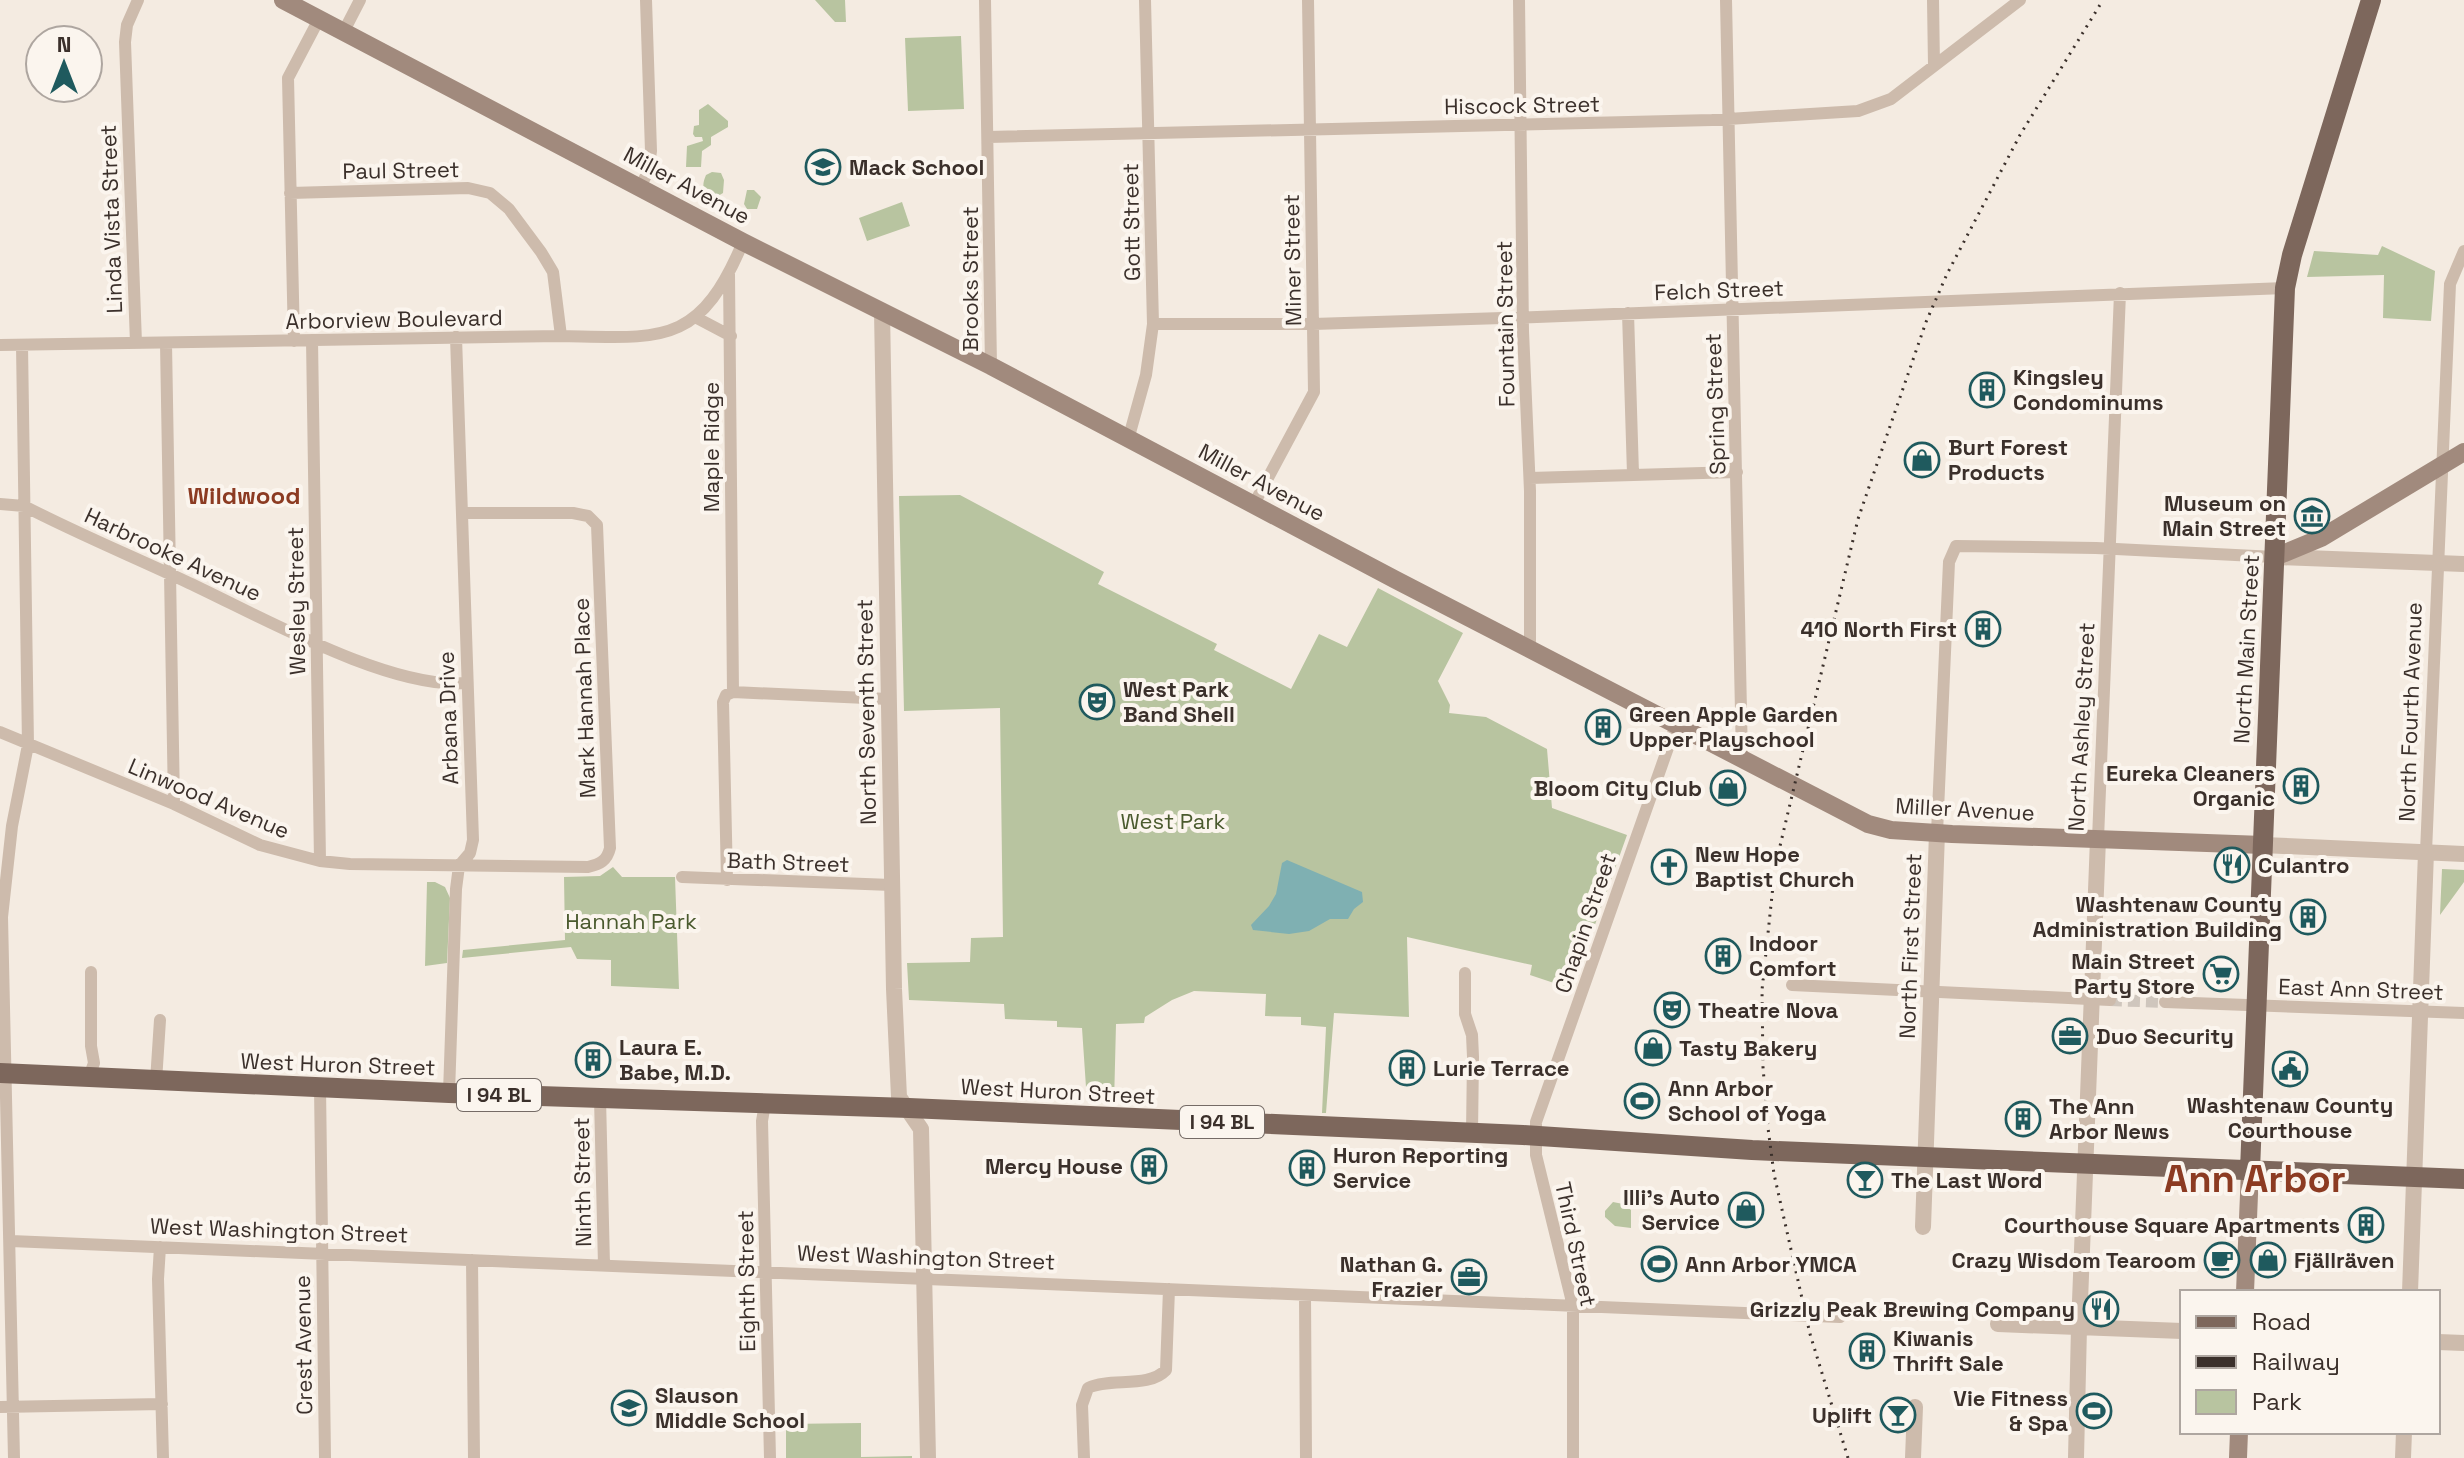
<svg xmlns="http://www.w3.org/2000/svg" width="2464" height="1458" font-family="'Space Grotesk',sans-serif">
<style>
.green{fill:#b8c4a0}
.water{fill:#7fb0b2}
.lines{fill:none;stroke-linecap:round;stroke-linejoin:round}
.minor-tunnel{stroke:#cfc6bd;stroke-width:12;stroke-dasharray:12 6;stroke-linecap:butt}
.minor{stroke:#cdbbac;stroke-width:12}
.tertiary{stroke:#cdbbac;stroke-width:16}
.secondary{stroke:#a18a7d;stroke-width:18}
.primary{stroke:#7d675c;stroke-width:20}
.rail{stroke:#3b302b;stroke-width:3;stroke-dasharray:2 6;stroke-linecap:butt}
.labels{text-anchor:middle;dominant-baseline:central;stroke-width:8;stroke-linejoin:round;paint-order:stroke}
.shield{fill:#fbf5ee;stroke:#756b66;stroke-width:2}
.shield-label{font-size:20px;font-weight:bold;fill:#3b302b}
.street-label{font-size:22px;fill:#3b302b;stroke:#fbf5ee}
.poi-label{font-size:22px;font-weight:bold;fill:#3b302b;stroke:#fbf5ee;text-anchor:start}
.park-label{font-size:22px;fill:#4a5a2e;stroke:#fbf5ee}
.neighbourhood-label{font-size:24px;font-weight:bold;fill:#8c3b22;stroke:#fbf5ee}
.town-label{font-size:38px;font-weight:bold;fill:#8c3b22;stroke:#fbf5ee}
</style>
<rect width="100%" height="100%" fill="#f4ebe1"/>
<path class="green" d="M815,0h30l1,22h-11z
M961,36l3,73 -56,2 -3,-73z
M708,104l20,17v6l-17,10v8l-9,6 -1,16h-15l1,-21 16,-5 -1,-4h-7l-2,-3 1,-8 5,-1v-15z
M712,172l9,1 3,7 -1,13 -10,6c-10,-8 -12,-12 -7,-24z
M747,190h7l7,7 -4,12h-10l-3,-5z
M902,202l8,24 -43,15 -8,-23z
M2382,246l53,25 -4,50 -48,-3 1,-43 -77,2 7,-26 64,4z
M960,495l144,77 -6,12 119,60 -3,6 77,39 28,-55 28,13 31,-59 85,45 -25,48 12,24 -1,8 37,4 61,32 5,59 75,27 -55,154 -42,-14 2,-10 -125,-28 2,80 -75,-4 -8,100h-4l4,-86 -25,-2v-8l-36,-1 1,-22 -72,-3 -22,9 -27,17 -1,6 -28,1 -2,80 -27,-2 -5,-74 -25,-1v-6l-52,-2 -1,-15 -95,-4 -2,-37 63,-1 1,-24 32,-1 -3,-229 -96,3 -5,-215z
M613,867l9,10h53l4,112 -68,-3v-26l-34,-1 -6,-12 -109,11 1,-8 102,-10 -1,-63 36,-1z
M2442,869l22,1v12l-24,33z
M427,882h8l10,5 5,11 -3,65 -22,3z
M1613,1202l10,2 8,6v18l-16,-2 -10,-9v-6z
M861,1423v34l51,-1v2h-126v-34z"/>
<path class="water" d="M1287,860l75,32 1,10 -9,7 -6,10h-18l-21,12 -20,3 -36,-4 -2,-5 18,-19 7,-12 6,-31z"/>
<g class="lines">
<path class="minor-tunnel" d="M2110,1000l55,2"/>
<path class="minor" d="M985,0l6,366
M1519,0l4,331 7,160v156
M1726,0l16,759
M1933,0l1,66
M344,31l16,-31
M989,137l723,-17 146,-9 33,-12 129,-99
M640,187l8,-15 3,-21 -5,-151
M290,193l178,-5 22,5 19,16 32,43 12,20 8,64
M729,274l4,418
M1628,313l5,161
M695,317l36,19
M1153,324h160l224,-7 748,-29
M312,340l8,521
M294,341l-6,-263 31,-59
M136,343l-11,-301 2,-17 11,-25
M166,343l8,461
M0,345l561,-9c101,2 138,11 182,-94
M1128,440l18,-65 7,-51 -8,-324
M1530,478l207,-6
M0,504l24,2c54,28 110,51 165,77 71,33 201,107 277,100
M1254,504l60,-112 -6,-392
M733,692l155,7
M0,732l174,72 86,41 60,16 30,3 238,3c12,-3 19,-6 22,-19l-13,-323 -9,-9 -15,-3h-111
M1937,833l12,-271 7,-16 140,2 179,9
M2098,839l22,-546
M2426,852l24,-568 14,-33
M682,877l209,8
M727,880l-4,-178 3,-7 7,-3
M1465,973v41l7,21 1,22 -1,76
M1792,985l318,15
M2165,1002l299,11
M89,1077l5,-14 -3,-17v-74
M156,1081l4,-61
M320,1087l5,371
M449,1093l7,-204 3,-23 11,-13 3,-13 -17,-503
M600,1098l4,167
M765,1104l-3,17 8,337
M11,1241l1829,76
M160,1247l-2,32 5,179
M472,1260l2,198
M1305,1295l1,163
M0,1407l162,-3
M14,1458l-12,-541 10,-91 16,-81 -6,-400
M1084,1458l-2,-53 6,-17c22,-11 60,1 78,-18l3,-81
M1573,1458v-152l-37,-151v-33l140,-397"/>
<path class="tertiary" d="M882,311l12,678 5,108 22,32 7,329
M2278,557l186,7
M2263,845l201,9
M1923,1227l14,-394
M2410,1292l16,-440
M1998,1324l184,7
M2438,1342l26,1
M1913,1458l2,-51
M2076,1458l3,-131 19,-488
M2403,1458l1,-26"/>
<path class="secondary" d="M283,0l460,242 248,124 405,214 472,244 23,6 61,4 311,11
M2275,557l46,-19 143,-86
M2245,1292l5,-122
M2238,1458l1,-26"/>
<path class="primary" d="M0,1073l449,20 460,15 614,27 229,15 712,29
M2250,1170l35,-882 7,-33 79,-255"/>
<path class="rail" d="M1848,1458l-38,-124 -36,-160 -6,-46 -5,-61 -1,-77 13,-123 83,-348 68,-197 21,-48 73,-139 83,-135"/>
</g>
<defs>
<g id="school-ring" transform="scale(1.8)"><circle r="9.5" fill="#fbf5ee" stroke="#1f5a5e" stroke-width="1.5"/><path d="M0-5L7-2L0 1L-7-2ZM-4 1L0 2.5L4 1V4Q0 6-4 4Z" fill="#1f5a5e"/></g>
<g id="building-ring" transform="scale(1.8)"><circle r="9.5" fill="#fbf5ee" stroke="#1f5a5e" stroke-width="1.5"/><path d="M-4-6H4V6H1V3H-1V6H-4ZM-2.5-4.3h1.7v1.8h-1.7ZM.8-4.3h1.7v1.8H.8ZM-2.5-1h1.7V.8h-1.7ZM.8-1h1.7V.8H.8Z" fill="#1f5a5e"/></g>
<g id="shop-ring" transform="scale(1.8)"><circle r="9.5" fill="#fbf5ee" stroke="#1f5a5e" stroke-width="1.5"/><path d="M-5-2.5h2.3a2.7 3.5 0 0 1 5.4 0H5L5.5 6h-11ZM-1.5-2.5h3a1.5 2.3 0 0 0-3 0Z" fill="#1f5a5e"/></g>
<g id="museum-ring" transform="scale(1.8)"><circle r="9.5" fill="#fbf5ee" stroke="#1f5a5e" stroke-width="1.5"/><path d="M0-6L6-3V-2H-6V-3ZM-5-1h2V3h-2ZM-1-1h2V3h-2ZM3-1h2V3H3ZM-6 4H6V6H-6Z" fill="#1f5a5e"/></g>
<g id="theatre-ring" transform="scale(1.8)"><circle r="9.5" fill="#fbf5ee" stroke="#1f5a5e" stroke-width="1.5"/><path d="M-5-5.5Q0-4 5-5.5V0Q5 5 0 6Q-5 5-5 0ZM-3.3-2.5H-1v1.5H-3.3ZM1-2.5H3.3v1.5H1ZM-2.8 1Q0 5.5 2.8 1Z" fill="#1f5a5e"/></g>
<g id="restaurant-ring" transform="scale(1.8)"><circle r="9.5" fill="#fbf5ee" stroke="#1f5a5e" stroke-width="1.5"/><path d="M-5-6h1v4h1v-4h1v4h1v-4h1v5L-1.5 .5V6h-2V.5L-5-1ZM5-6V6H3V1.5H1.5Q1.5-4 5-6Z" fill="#1f5a5e"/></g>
<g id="church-ring" transform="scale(1.8)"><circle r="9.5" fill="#fbf5ee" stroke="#1f5a5e" stroke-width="1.5"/><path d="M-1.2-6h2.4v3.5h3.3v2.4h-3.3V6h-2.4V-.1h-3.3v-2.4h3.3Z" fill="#1f5a5e"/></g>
<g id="supermarket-ring" transform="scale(1.8)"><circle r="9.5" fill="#fbf5ee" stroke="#1f5a5e" stroke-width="1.5"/><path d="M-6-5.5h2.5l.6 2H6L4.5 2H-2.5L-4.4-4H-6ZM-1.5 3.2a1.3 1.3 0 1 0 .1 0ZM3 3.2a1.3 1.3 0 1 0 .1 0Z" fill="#1f5a5e"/></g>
<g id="office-ring" transform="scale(1.8)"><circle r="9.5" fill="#fbf5ee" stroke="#1f5a5e" stroke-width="1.5"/><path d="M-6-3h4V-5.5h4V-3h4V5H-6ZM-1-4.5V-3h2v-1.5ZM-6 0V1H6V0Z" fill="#1f5a5e"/></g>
<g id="civic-ring" transform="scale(1.8)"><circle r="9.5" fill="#fbf5ee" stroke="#1f5a5e" stroke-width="1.5"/><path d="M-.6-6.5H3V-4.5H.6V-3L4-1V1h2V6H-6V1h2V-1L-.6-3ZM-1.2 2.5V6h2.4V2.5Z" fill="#1f5a5e"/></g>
<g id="stadium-ring" transform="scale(1.8)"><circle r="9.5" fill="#fbf5ee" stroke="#1f5a5e" stroke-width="1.5"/><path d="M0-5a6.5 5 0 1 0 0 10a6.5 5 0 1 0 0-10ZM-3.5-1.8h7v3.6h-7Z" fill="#1f5a5e"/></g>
<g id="bar-ring" transform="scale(1.8)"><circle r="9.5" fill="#fbf5ee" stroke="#1f5a5e" stroke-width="1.5"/><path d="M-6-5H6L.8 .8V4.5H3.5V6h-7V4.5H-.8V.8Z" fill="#1f5a5e"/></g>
<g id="cafe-ring" transform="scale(1.8)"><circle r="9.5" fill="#fbf5ee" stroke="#1f5a5e" stroke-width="1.5"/><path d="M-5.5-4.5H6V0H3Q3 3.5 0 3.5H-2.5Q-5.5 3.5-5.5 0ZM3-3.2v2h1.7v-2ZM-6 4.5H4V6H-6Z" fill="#1f5a5e"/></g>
</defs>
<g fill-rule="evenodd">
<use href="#school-ring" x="823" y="167"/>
<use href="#building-ring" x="1987" y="390"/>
<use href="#shop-ring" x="1922" y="460"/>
<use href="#museum-ring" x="2312" y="516"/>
<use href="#building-ring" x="1983" y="629"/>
<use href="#theatre-ring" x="1097" y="702"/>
<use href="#building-ring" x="1603" y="727"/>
<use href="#building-ring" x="2301" y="786"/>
<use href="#shop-ring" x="1728" y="788"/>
<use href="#restaurant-ring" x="2232" y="865"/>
<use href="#church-ring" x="1669" y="867"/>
<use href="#building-ring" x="2308" y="917"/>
<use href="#building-ring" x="1723" y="956"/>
<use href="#supermarket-ring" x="2221" y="974"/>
<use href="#theatre-ring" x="1672" y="1010"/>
<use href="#office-ring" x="2070" y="1036"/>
<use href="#shop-ring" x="1653" y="1048"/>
<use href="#building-ring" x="593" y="1060"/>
<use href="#building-ring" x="1407" y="1068"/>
<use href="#civic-ring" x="2290" y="1069"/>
<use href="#stadium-ring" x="1642" y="1101"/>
<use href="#building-ring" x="2023" y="1119"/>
<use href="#building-ring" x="1149" y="1166"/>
<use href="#building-ring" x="1307" y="1168"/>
<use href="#bar-ring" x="1865" y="1180"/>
<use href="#shop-ring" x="1746" y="1210"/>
<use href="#building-ring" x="2366" y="1225"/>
<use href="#cafe-ring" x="2222" y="1260"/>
<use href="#shop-ring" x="2268" y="1260"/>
<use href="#stadium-ring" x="1659" y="1264"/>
<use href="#office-ring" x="1469" y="1277"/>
<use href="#restaurant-ring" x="2101" y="1309"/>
<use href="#building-ring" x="1867" y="1351"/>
<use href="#school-ring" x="629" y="1408"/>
<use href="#stadium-ring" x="2094" y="1411"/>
<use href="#bar-ring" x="1898" y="1415"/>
</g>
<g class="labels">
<g class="shield">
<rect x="457" y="1079" width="84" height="32" rx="6"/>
<rect x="1180" y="1106" width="84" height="32" rx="6"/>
</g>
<g class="shield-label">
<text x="499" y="1095">I 94 BL</text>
<text x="1222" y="1122">I 94 BL</text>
</g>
<g class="street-label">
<text transform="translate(1522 105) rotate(-1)">Hiscock Street</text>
<text transform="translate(401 170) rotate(-1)">Paul Street</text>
<text transform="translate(687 185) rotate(28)">Miller Avenue</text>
<text transform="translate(111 219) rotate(-92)">Linda Vista Street</text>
<text transform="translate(1131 222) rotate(-91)">Gott Street</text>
<text transform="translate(1292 260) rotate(-91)">Miner Street</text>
<text transform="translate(970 279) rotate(-90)">Brooks Street</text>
<text transform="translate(1719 290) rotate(-2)">Felch Street</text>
<text transform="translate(394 319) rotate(-1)">Arborview Boulevard</text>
<text transform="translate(1505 324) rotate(-91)">Fountain Street</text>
<text transform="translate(1715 404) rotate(-92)">Spring Street</text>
<text transform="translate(711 447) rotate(-90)">Maple Ridge</text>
<text transform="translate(1262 482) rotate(28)">Miller Avenue</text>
<text transform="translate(173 554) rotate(25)">Harbrooke Avenue</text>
<text transform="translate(296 601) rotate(-91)">Wesley Street</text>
<text transform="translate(2246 649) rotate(-87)">North Main Street</text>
<text transform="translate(584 698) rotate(-92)">Mark Hannah Place</text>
<text transform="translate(866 712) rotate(-91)">North Seventh Street</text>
<text transform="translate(2410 712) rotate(-88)">North Fourth Avenue</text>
<text transform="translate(448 718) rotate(-92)">Arbana Drive</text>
<text transform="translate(2081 727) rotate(-87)">North Ashley Street</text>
<text transform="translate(209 798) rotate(23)">Linwood Avenue</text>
<text transform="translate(1965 809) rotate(3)">Miller Avenue</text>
<text transform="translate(788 862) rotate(2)">Bath Street</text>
<text transform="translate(1585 923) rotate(-71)">Chapin Street</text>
<text transform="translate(1910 946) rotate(-88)">North First Street</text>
<text transform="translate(2361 989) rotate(2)">East Ann Street</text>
<text transform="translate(338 1064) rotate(2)">West Huron Street</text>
<text transform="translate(1058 1091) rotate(3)">West Huron Street</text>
<text transform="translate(582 1182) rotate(-91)">Ninth Street</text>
<text transform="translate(279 1230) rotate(2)">West Washington Street</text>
<text transform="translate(1576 1244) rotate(78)">Third Street</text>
<text transform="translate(926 1257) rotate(2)">West Washington Street</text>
<text transform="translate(746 1281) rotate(-91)">Eighth Street</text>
<text transform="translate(303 1345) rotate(-91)">Crest Avenue</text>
</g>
<g class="poi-label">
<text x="849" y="167">Mack School</text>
<text x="2013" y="377">Kingsley<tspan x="2013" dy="25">Condominums</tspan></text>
<text x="1948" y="447">Burt Forest<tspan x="1948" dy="25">Products</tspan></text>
<text x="2286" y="503" text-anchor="end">Museum on<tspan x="2286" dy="25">Main Street</tspan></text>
<text x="1957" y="629" text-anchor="end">410 North First</text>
<text x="1123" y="689">West Park<tspan x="1123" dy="25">Band Shell</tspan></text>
<text x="1629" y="714">Green Apple Garden<tspan x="1629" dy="25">Upper Playschool</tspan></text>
<text x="2275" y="773" text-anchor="end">Eureka Cleaners<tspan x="2275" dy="25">Organic</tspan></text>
<text x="1702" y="788" text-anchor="end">Bloom City Club</text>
<text x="1695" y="854">New Hope<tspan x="1695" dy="25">Baptist Church</tspan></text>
<text x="2258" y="865">Culantro</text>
<text x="2282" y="904" text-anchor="end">Washtenaw County<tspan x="2282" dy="25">Administration Building</tspan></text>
<text x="1749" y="943">Indoor<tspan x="1749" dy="25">Comfort</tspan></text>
<text x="2195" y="961" text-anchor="end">Main Street<tspan x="2195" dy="25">Party Store</tspan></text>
<text x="1698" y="1010">Theatre Nova</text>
<text x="2096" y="1036">Duo Security</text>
<text x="619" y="1047">Laura E.<tspan x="619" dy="25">Babe, M.D.</tspan></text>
<text x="1679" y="1048">Tasty Bakery</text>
<text x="1433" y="1068">Lurie Terrace</text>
<text x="1668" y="1088">Ann Arbor<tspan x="1668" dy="25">School of Yoga</tspan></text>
<text x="2290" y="1105" text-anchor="middle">Washtenaw County<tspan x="2290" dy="25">Courthouse</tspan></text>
<text x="2049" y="1106">The Ann<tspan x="2049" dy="25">Arbor News</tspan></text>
<text x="1333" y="1155">Huron Reporting<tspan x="1333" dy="25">Service</tspan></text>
<text x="1123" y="1166" text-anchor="end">Mercy House</text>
<text x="1891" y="1180">The Last Word</text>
<text x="1720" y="1197" text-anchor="end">Illi's Auto<tspan x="1720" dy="25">Service</tspan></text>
<text x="2340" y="1225" text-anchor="end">Courthouse Square Apartments</text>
<text x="2196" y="1260" text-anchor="end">Crazy Wisdom Tearoom</text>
<text x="2294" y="1260">Fjällräven</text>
<text x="1443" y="1264" text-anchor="end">Nathan G.<tspan x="1443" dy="25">Frazier</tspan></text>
<text x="1685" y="1264">Ann Arbor YMCA</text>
<text x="2075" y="1309" text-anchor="end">Grizzly Peak Brewing Company</text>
<text x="1893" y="1338">Kiwanis<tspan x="1893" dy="25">Thrift Sale</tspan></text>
<text x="655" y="1395">Slauson<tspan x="655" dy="25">Middle School</tspan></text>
<text x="2068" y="1398" text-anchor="end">Vie Fitness<tspan x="2068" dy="25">&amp; Spa</tspan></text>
<text x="1872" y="1415" text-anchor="end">Uplift</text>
</g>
<g class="park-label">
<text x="1173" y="821">West Park</text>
<text x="631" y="921">Hannah Park</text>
</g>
<g class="neighbourhood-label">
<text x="244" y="495">Wildwood</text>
</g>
<g class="town-label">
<text x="2255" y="1179">Ann Arbor</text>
</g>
</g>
<rect x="2180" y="1290" width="260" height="144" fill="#fbf5ee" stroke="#aea6a0" stroke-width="2"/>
<rect x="2196" y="1316" width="40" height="12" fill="#7d675c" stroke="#aea6a0" stroke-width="2"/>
<text x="2252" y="1330" font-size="24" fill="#3b302b">Road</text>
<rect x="2196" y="1356" width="40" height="12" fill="#3b302b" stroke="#aea6a0" stroke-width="2"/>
<text x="2252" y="1370" font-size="24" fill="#3b302b">Railway</text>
<rect x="2196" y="1390" width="40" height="24" fill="#b8c4a0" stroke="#aea6a0" stroke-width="2"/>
<text x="2252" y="1410" font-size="24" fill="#3b302b">Park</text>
<g transform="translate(64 64)"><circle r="38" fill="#fbf5ee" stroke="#aea6a0" stroke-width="2"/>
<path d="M0-6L14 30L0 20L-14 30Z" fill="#1f5a5e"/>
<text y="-12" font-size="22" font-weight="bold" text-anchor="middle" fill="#3b302b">N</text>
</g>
</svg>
